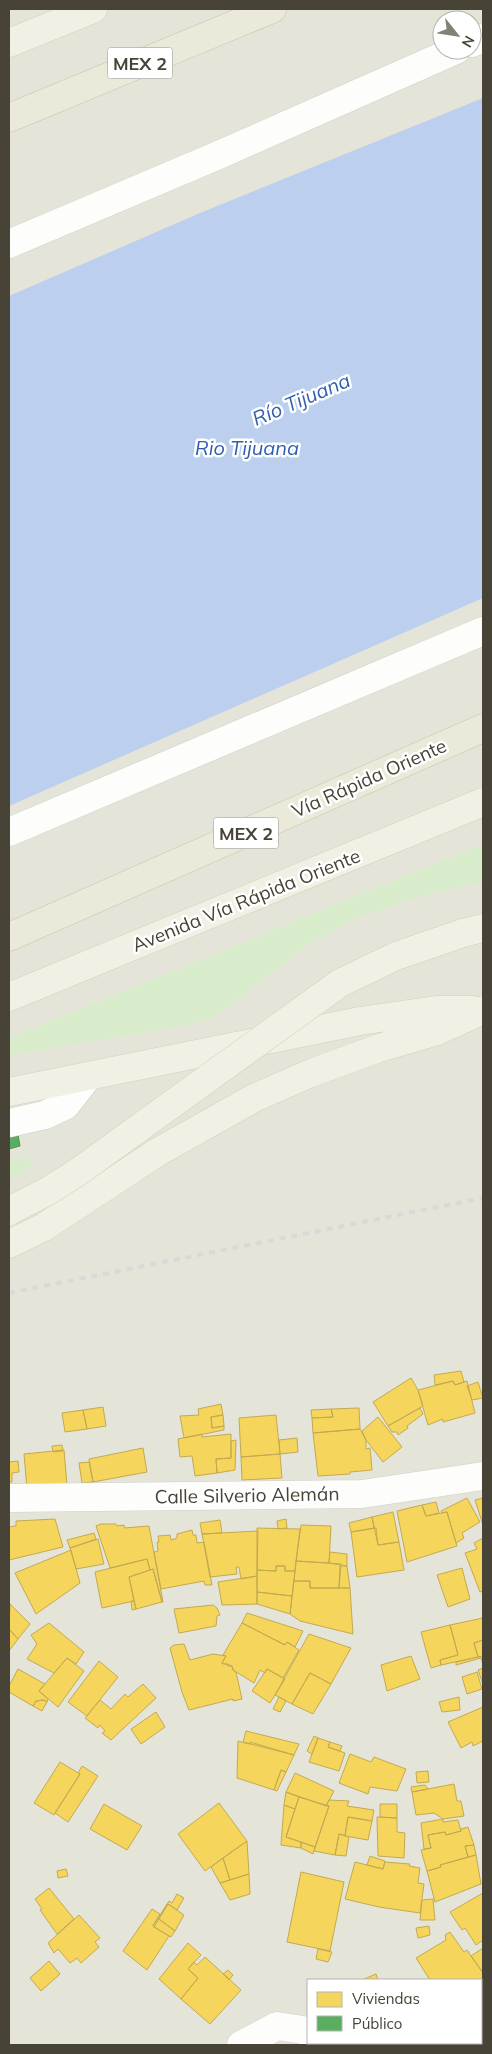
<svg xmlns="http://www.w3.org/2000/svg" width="492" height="2054" font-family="Mulish,sans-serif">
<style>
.residential{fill:#e5e4d8;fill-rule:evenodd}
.green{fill:#d8eccc}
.water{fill:#bccfee}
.homes{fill:#f6d55c;stroke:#c2aa51}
.public{fill:#5aae61;stroke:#548e54}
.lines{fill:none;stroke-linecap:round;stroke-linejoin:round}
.minor-casing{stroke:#cfcfc8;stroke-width:29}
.major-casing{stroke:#d3d1b8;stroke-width:29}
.highway-casing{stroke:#c8c4a7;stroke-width:29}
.minor{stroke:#fdfdfc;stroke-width:28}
.major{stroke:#f1f0e4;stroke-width:28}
.highway{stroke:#ebe9da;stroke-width:28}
.rail{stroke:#d9d9d8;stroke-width:4;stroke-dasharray:6 6;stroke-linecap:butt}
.major-bridge-casing{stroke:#d3d1b8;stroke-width:29;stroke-linecap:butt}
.major-bridge{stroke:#f1f0e4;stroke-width:28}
.labels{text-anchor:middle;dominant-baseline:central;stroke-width:5;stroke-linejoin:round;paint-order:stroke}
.shield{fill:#fff;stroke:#7e7c73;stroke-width:1}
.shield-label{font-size:18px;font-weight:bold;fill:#474437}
.street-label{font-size:19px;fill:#474437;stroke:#fff}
.water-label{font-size:20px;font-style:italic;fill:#325eb1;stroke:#fff}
</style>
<rect width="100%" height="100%" fill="#f1f1eb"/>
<path class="residential" d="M9,9h474v2036h-474zM442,20h30v30h-30zM308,1980h173v63h-173z"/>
<path class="green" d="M483,844v38l-60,14 -68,23 -46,25 -96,74 -28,8 -176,29v-17z
M27,1156l5,10 -23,14v-20z"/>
<path class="water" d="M483,98v500l-474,208v-510l191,-83z"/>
<path class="homes" d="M461,1371l3,11 -9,3 -2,-4 -18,4 -1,-10z
M411,1378l7,12 5,16 -35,20 -15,-24z
M453,1381l2,4 12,-4 8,32 -32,9v-3l-15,6 -10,-35z
M478,1382l5,16 -11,2 -5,-14z
M221,1404l2,11 -12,2 1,11 12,-2v4l-40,8 -4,-22 19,-1 -1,-6z
M103,1407l3,19 -19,3 -4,-19z
M359,1408l1,21 -47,4 -1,-15 21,-1 -2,-8z
M420,1408l3,6 -16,12 1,2 -10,7 -1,-3h-5l-4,-6z
M331,1409l2,8 -21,1 -1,-8z
M83,1410l4,19 -22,3 -3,-19z
M223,1415l1,11 -12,2 -1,-11z
M276,1415l4,39 -39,3 -2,-39z
M378,1417l24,30 -19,15 -17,-22 -4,-9z
M360,1429l6,11v9l4,-1 2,22 -22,2v2l-32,2 -5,-43z
M202,1434v3l29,-3v24l-15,1 1,14 -22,3 -3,-20 -12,1 -2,-18z
M297,1438l1,14 -18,2 -1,-14z
M236,1440l-1,30 -18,3 -1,-14 15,-1v-17z
M62,1445l1,6 -10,1 -1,-6z
M143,1448l4,24 -54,10 -4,-23z
M64,1450l3,35 -40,4 -3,-35z
M280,1454l2,24 -40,2 -1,-23z
M18,1461l1,11 -7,1v9h-3v-20z
M89,1462l4,20 -11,1 -3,-20z
M467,1498l13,24 -18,11 2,5 -8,5 -9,-31 -5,1 -1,-2z
M483,1498v27l-8,-25z
M436,1502l3,11 -13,3 -4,-11z
M422,1505l4,11 21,-4 10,34 -50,16 -10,-51z
M393,1512l6,30 -21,3 -6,-28z
M372,1517l2,11 -23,4 -2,-9z
M55,1519l8,28 -54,13v-33l7,-1v-5z
M286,1519l1,9 -9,1 -1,-8z
M220,1520l2,13 -20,1 -2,-11z
M101,1524h15l1,2 7,-1 1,3 24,-2 14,76h-1l-9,-33 -3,1 -3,-11 -37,9 -14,-42z
M301,1525l30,1 -2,37 -33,-2z
M257,1528l43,1 -5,42h-10v-5h-9v5l-19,-1z
M376,1528l2,17 21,-3 5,28 -47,7 -6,-45z
M192,1530l1,5h3l1,8 7,-1 8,43h-7l-1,-4 -43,8 -7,-37 4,-1 -1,-9h2l-1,-6 12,-1 1,5 6,-2v-4z
M258,1531l-1,45 -16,3 -2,-12h-3l1,7 -27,3 -8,-43z
M94,1533l2,6 -26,9 -3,-8z
M483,1538v53l-3,1 -15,-39 12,-4 -3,-6z
M98,1539l6,25 -28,5 -6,-21z
M71,1550l9,33 -44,31 -21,-41z
M330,1552l17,2v12l-18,-3z
M147,1559l3,11 -21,7 5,24 -32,7 -7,-36z
M296,1561l45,3 -2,24h-29v-7h-16z
M276,1566h9v5h10l-3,25 -35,-4v-22l19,1z
M340,1566h7l3,22h-11z
M462,1568l8,31 -22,8 -11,-32z
M153,1569l9,33 -26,7 -7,-32z
M257,1576v28l-35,1 -4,-23z
M294,1581h16v7h40l3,46 -53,-13 -10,-7z
M257,1592l35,4 -2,18 -33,-10z
M131,1601h3l2,8 -4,1z
M10,1604l20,20 -12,15 -9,-10z
M213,1605l4,3 3,7 -3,1 -1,10 -37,7 -5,-24z
M247,1613l56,18 -8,16 -8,-5 -2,3 -43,-22z
M483,1618v22l-9,3 4,14 -37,8 -1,-5 18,-5 -8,-30z
M49,1623l35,29 -8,12 -9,-6 -13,15 -27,-14 10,-15 -6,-9z
M242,1623l43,22 2,-3 12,8 -16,28 -16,-9 -2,4 -5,-3 -6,13 -21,-13 -1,-4h-4v-2h-5l-1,-1 4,-7 -3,-1z
M450,1625l8,30 -18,5 1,5 -10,3 -10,-36z
M9,1629l9,10 -9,12z
M309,1634l42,14 -20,36 -21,-11 -18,31 -17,-9z
M483,1640v16l-5,1 -4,-14z
M184,1644l6,16 23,-6 13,2 -4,7 10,3 1,4 3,2 6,27 -9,2v-2l-44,11 -7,-18 -12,-44 4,-3z
M411,1656l9,23 -33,12 -6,-26z
M483,1656v9l-2,-7 -25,7v-3z
M67,1658l17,13 -26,36 -19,-16z
M99,1661l19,16 -31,39 -19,-14z
M483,1668v16l-5,-14z
M18,1669l27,15 -6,7 9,8 -1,3 -3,-2 -8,1 -3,5 -24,-14v-6z
M267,1669l18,10 -15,24 -18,-12z
M477,1672l5,17 -15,5 -5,-17z
M310,1673l21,11 -18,30 -21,-10z
M143,1684l13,14 -45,42 -9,-7 3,-2 -5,-6 -2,3 -13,-10 15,-18 11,9 14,-15 3,3z
M279,1697l7,4 -6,11 -7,-3z
M459,1697l1,13 -18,2 -3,-10z
M44,1700l3,2 -5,9 -9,-5 3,-5z
M483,1707v34l-10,5 -1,-4 -11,6 -13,-26z
M156,1712l9,15 -24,17 -10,-15z
M246,1731l53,13 -5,11 -51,-13z
M314,1736l4,2 -6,16 -5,-3z
M318,1738l12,4 -2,5 17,6 -6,18 -30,-9z
M238,1741l11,3 1,-2 44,13 -8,17 -5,-2 -7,20 -37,-12z
M330,1742l12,4 -2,5 -12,-4z
M350,1754l21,8 3,-5 32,12 -9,22 -27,-4 -2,7 -29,-11z
M60,1762l20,12 -26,41 -20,-12z
M82,1766l16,10 -30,46 -13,-9 25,-39 -2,-1z
M281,1770l5,2 -9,19 -3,-1z
M428,1771l1,11 -12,1 -1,-11z
M295,1773l39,18 -8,15 -40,-14z
M454,1784l3,17h4l3,15 -21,3 -9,-6 -18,2 -4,-23z
M425,1785l3,4 -16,3 -1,-5z
M286,1792l13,5 -4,12 -11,-4z
M299,1797l30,9 -14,41 -29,-10z
M329,1800l20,1 -2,5 27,4 -2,11 -24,-4 -3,18 -6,-1 -4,21 -21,-4 15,-45h-3z
M219,1803l28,38 -42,30 -27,-37z
M104,1804l38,22 -15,24 -37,-21z
M380,1804h17v14l-17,-1z
M284,1805l11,4 -9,28 15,5v6l-20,-3z
M348,1817l24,4 -4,19 -23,-4z
M377,1817l20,1v14l8,1 -1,25 -26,-2z
M443,1819v3l15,-2 3,11 -15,4 -1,-3 -17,3 3,13 -7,1 -3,-26z
M468,1827l6,18 -9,1 3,11 -28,8 1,2 -14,4 -6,-21 10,-2 -3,-13 17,-3 1,3 15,-4v-2z
M339,1834l10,3 -3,19 -11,-1z
M247,1841l2,33 -19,6 -7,-22z
M301,1842l14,5 -2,7 -12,-6z
M474,1845l2,10 -8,2 -3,-11z
M476,1855l5,29 -46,18 -8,-31 14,-4 -1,-2z
M370,1856l15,5 -2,8 -16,-4z
M223,1858l7,22 -10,3 -9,-16z
M355,1862l28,7 2,-7 25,2 -1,2 11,2 -2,15 6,1 -4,29 -41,-6 -34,-8z
M66,1869l2,7 -10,2 -1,-7z
M301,1872l43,10 -14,69 -43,-9z
M249,1874l1,20 -20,6 -10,-17z
M49,1888l25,31 -17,15 -17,-24 2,-1 -7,-10z
M483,1893v47l-7,5 -11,-17 -3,2 -12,-18z
M177,1894l7,4 -7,12 -9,-6 -15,22 16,-25 3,2z
M433,1899l2,21h-15l2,-20z
M168,1904l16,11 -9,16 -16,-12z
M152,1909l8,5 -7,12 16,10 -22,34 -24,-19z
M79,1915l21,23 -5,4 4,5 -18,16 -4,-5 -7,5 -12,-14 -4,4 -6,-10z
M159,1919l16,12 -4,6 -17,-10z
M429,1926l1,9 -12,3 -2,-10z
M450,1932l14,20 3,-2 16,23v41l-2,2v-36h-51l-14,-22 30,-18 -1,-5z
M188,1943l13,12 -13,14 10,9 -17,21 -22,-20z
M483,1948v25l-12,-17z
M318,1949l14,3 -4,10 -12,-3z
M205,1957l36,33 -31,34 -29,-25 17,-21 -10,-9 6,-7 3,3z
M49,1961l11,13 -19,17 -11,-13z
M228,1970l5,5 -4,5 -6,-6z
M376,1974l2,6h-16z
M357,2043h43l1,2h-48z
M404,2043h20l-5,2h-14z"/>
<path class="public" d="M18,1135l2,11 -11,3v-12z"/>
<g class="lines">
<g class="minor-casing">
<path id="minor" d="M472,43l11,-5
M9,244l212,-90 235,-104
M9,832l474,-201
M9,1123l36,-8 21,-10 21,-27
M9,1498l353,-4 121,-18
M241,2045l36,-19 26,4 5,3"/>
</g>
<g class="major-casing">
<path id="major" d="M9,43l84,-34
M463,933l20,-5
M9,997l474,-195
M9,1092l351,-71 76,-11h36
M9,1244l35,-17 114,-75 96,-54 57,-25 68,-25 58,-17 46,-21"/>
</g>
<g class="highway-casing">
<path id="highway" d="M9,118l263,-109
M9,937l474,-209"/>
</g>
<use href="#minor" class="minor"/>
<use href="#major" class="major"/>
<use href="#highway" class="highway"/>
<path class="rail" d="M9,1293l474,-95"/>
<g class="major-bridge-casing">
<path id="major-bridge" d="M9,1211l39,-20 30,-19 262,-189 56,-27 67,-23"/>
</g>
<use href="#major-bridge" class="major-bridge"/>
</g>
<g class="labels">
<g class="shield">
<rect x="107.5" y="47.5" width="65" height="31" rx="4"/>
<rect x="213.5" y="817.5" width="65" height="31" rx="4"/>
</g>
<g class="shield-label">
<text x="140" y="63">MEX 2</text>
<text x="246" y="833">MEX 2</text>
</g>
<g class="street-label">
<text transform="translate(369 778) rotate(-24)">Vía Rápida Oriente</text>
<text transform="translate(246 900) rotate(-22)">Avenida Vía Rápida Oriente</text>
<text transform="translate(247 1495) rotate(-1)">Calle Silverio Alemán</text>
</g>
<g class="water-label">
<text transform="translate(301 399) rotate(-23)">Río Tijuana</text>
<text x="247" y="447">Rio Tijuana</text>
</g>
</g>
<rect width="492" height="2054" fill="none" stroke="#474437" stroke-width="20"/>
<rect x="307" y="1979" width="175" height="65" fill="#ffffff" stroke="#b5b4af"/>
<rect x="317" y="1992" width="25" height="15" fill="#f6d55c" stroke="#b5b4af"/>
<text x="352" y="2004" font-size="15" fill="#474437">Viviendas</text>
<rect x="317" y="2016" width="25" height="15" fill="#5aae61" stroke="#b5b4af"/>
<text x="352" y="2029" font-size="15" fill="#474437">Público</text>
<g transform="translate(457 35) rotate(120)"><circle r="24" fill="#ffffff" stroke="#b5b4af"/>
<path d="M0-4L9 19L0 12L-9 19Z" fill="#828176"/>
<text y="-8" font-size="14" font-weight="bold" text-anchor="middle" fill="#474437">N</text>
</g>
</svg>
